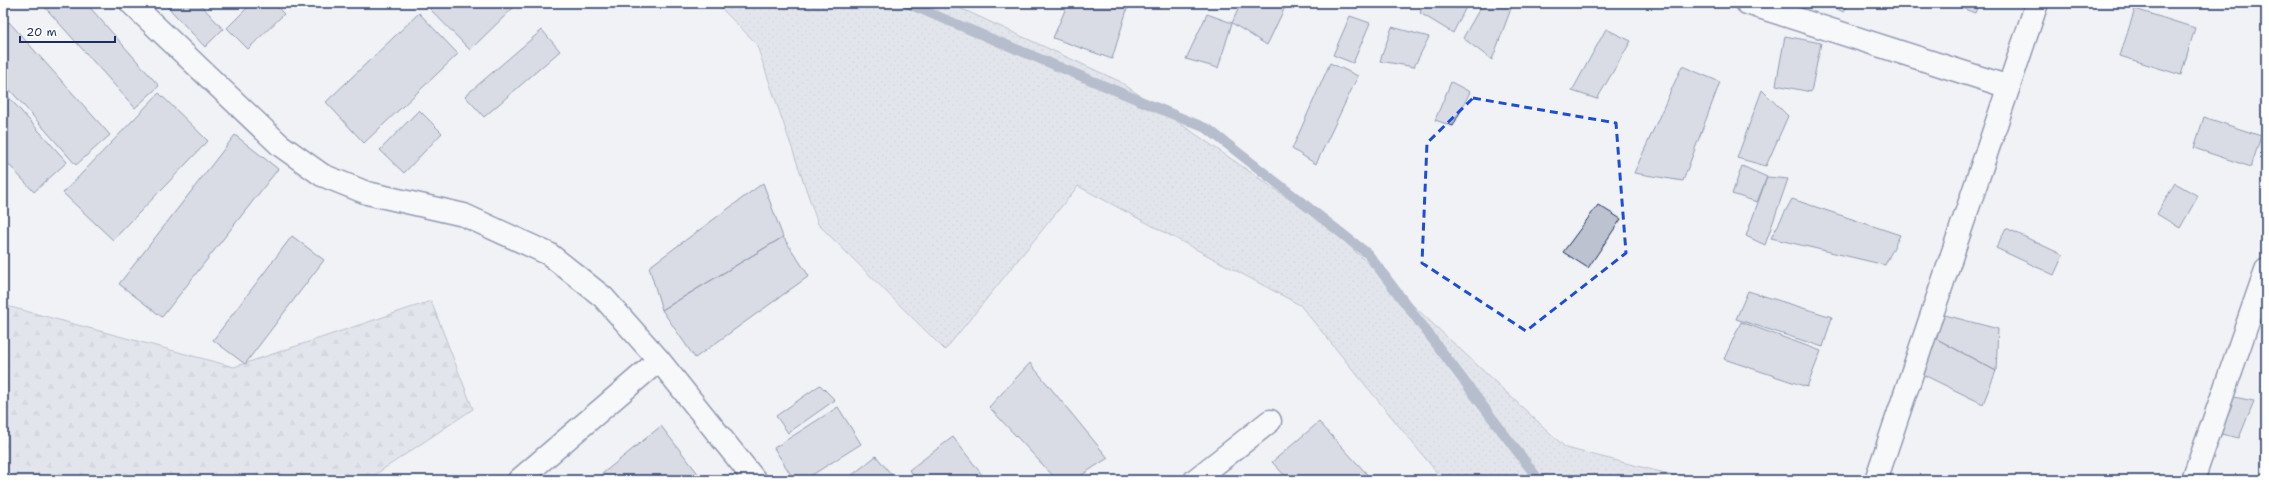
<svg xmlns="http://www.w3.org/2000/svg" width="2269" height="483" font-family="'Shantell Sans',sans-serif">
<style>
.grass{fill:url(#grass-dots);stroke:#76829e}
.forest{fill:url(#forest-firs);stroke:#76829e}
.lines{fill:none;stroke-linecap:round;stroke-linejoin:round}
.stream{stroke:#707c9a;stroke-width:10}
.building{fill:#bcc2d0;stroke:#1b2f5e}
.minor-casing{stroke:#1b2f5e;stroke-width:25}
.minor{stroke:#fff;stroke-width:22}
.marked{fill:none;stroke:#1d4ed8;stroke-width:3;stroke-dasharray:8 5;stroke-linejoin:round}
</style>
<defs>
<pattern id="grass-dots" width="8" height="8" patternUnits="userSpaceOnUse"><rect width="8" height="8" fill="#d2d6df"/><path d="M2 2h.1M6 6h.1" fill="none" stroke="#b4b8c2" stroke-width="1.8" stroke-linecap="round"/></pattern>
<pattern id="forest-firs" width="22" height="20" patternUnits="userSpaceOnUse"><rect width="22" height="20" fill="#d2d6df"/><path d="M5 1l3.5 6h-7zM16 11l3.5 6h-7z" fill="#b4b8c2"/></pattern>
</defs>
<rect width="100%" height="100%" fill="#f1f2f5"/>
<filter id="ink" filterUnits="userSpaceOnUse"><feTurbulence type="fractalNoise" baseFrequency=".025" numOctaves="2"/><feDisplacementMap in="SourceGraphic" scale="8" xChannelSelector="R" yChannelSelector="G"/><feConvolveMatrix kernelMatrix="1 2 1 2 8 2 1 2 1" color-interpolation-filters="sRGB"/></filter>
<g filter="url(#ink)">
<path class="grass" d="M716,3h233l170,78 209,145 238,222 127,32h-250l-143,-175 -222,-119 -133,164 -127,-126 -62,-181z"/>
<path class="forest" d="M431,301l42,108 -106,71h-364v-175l231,62z"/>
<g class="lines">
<path class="stream" d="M906,3l302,126 160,125 171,226"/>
</g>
<path class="building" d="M86,3l73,83 -24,22 -93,-104z
M164,3h35l24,26 -18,18z
M252,3h21l11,11 -36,35 -21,-21z
M436,3h80l1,1 -47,46 -40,-41z
M1068,3h61l-17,56 -59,-21z
M1241,3h46l-20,42 -35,-22z
M1424,3h44l-15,30 -33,-20z
M1483,3h30l-21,57 -29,-22z
M1822,3h25l-3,9z
M1949,3h30l-4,10z
M2135,9l60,19 -14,47 -61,-19z
M419,13l39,41 -94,89 -38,-41z
M1207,14l25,9 -14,45 -32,-9z
M1350,16l20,7 -17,40 -20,-8z
M9,22l101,113 -34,30 -73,-83v-55z
M1392,27l37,10 -15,30 -34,-6z
M1606,29l25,12 -34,58 -25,-8z
M542,30l18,21 -76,66 -19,-21z
M1785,36l36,7 -10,49 -35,-7z
M1330,63l28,13 -42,88 -24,-15z
M1682,66l38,16 -37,99 -49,-8z
M1451,82l19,10 -17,34 -18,-6z
M1762,90l26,26 -22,50 -29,-8z
M3,91l64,71 -33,30 -31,-34z
M159,93l49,48 -95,99 -50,-47z
M419,110l23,23 -38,40 -24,-23z
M2204,117l57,19 -10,31 -57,-19z
M235,135l43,34 -116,148 -43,-33z
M1742,166l25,11 -10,25 -25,-8z
M1767,177l21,2 -23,66 -19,-9z
M763,183l20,54 -121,73 -13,-43z
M2175,183l23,13 -18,32 -23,-14z
M1792,199l108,36 -15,30 -114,-27z
M1598,205l23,14 -33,49 -25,-16z
M2006,228l57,27 -9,20 -58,-27z
M292,236l32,24 -79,104 -32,-24z
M783,237l26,39 -114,82 -33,-48z
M1748,291l84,26 -9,30 -87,-28z
M1945,315l53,14 -2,42 -61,-33z
M1741,322l80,29 -14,36 -83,-28z
M1935,338l61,33 -13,33 -59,-29z
M1030,363l78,95 -34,22h-17l-68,-73z
M820,385l15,15 -47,33 -12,-17z
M2234,397l20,4 -15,37 -18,-4z
M838,407l23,37 -57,36h-10l-20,-32z
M1319,422l48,52 -6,6h-72l-17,-18z
M661,426l42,54h-97l-4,-6z
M953,437l33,43h-69l-8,-10z
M876,456l20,24h-50z"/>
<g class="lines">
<g class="minor-casing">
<path id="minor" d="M131,3l149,142 42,30 45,18 97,22 85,39 54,43 56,63 96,120
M1747,3l262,84
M519,480l140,-120
M1195,480l75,-59
M1876,480l161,-477
M2193,480l73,-210"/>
</g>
<use href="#minor" class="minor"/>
</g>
</g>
<path d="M0 0H2269V483H0ZM1473,98l143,25 10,130 -100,78 -104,-68 5,-120z" fill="#f1f2f5" fill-opacity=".55" fill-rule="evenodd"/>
<path class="marked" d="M1473,98l143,25 10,130 -100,78 -104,-68 5,-120z"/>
<rect width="2269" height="483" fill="none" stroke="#fff" stroke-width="16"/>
<rect x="8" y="8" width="2253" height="467" fill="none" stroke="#1b2f5e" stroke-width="1.5" filter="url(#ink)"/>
<path d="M20 36v6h95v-6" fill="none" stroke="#1b2f5e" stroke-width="2"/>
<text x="26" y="36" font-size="12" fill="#1b2f5e" stroke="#ffffff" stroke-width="3" paint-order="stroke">20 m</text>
</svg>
